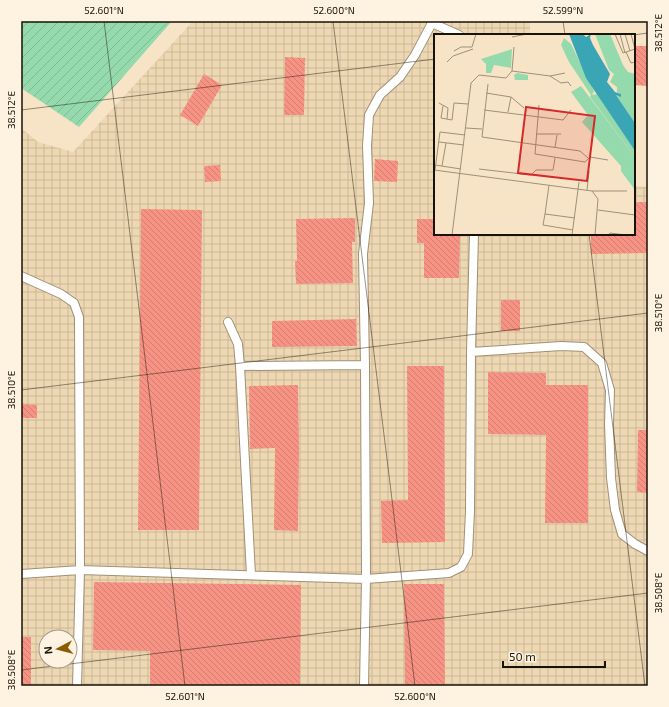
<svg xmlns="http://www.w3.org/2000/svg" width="669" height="707" font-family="'Exo 2',sans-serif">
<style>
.industrial{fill:url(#industrial-grid);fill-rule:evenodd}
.garden{fill:url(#garden-furrows)}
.building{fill:url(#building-back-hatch)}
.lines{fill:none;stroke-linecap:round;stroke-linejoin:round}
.service-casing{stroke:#a19074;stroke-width:10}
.service{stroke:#fff;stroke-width:8}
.ticks{fill:none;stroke:#181207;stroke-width:1;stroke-opacity:0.45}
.inset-road{fill:none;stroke:#9e907a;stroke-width:1}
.view{fill:#d62828;fill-opacity:0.15;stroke:#d62828;stroke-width:2}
.inset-edge{fill:none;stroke:#181207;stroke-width:2}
.neatline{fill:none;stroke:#181207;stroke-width:1.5}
.ticks-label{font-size:10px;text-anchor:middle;fill:#181207}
</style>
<defs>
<pattern id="industrial-grid" width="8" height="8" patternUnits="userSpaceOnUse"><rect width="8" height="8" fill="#eed8b3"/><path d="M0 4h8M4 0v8" fill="none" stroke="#cbb898"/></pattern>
<pattern id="garden-furrows" width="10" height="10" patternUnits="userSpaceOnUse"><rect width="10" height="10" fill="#94daac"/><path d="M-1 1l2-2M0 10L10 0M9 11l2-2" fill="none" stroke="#7fba92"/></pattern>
<pattern id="building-back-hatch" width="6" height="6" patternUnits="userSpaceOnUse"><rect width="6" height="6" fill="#f79385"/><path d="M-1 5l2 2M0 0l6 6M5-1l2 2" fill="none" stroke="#d37e71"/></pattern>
</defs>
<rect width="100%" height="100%" fill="#f7e4c6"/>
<path class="industrial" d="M193,21h337v14h-95v199h199v-48l14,1v499h-627v-558l17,14 35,10zM46,637h24v24h-24z"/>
<path class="garden" d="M21,21h151l-93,106 -58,-39z"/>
<path class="building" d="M634,46h14v40l-14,-1z
M285,57l20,1 -1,57h-20z
M204,74l18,11 -24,41 -18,-11z
M375,159l23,2 -1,21 -23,-1z
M220,165l1,16 -16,1 -1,-16z
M634,202h14v51l-57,1v-20h43z
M141,209l61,1 -3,320h-61z
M355,218v24h-3l1,41 -57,1 -1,-23h2l-1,-42z
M417,219h18v15h25l-1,44h-35v-35h-7z
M501,300h19v31h-19z
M356,319l1,27 -85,1v-26z
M407,366h37l1,176 -63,1 -1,-42 27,-1z
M488,372l58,1v12h42v138h-43l1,-88 -58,-1z
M298,385l1,64 -1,82 -24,-1 1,-82 -25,1 -1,-63z
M21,404l16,1v13h-16z
M638,430h10v63l-11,-1z
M94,582l207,3 -1,101h-150v-35l-57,-1z
M404,584h40l1,102h-40z
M21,637h10v49h-10z"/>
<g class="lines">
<g class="service-casing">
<path id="service" d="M431,21l1,2 27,12
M21,276l40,18 13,9 5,14 1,253 -3,116
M228,322l10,22 2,22 11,209
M471,352l90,-6 23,1 18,16 8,27 -1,34 2,54 4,32 7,24 13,10 13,7
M240,366l125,-1
M21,574l59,-4 286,9 83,-6 12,-6 7,-13 2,-43 1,-159 3,-118
M364,686l2,-107 -1,-214 -2,-111 6,-51 -2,-57 2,-31 11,-20 20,-18 15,-22 17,-32"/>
</g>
<use href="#service" class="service"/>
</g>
<path class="ticks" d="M104,21l81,665M333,21l82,665M563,21l2,14M633,35l15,-2M21,110l414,-51M589,234l56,452M21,390l627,-77M21,670l627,-77"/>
<g transform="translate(434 34)">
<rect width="201" height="201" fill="#f7e4c6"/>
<path d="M161,0h15l13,31 5,7 7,2v49l-19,-28 4,-1 -3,-2v-5l-7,-5 4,-8 -5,-4zM130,4l7,6 23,47 -2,4 5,-1 38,57v6l-45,-60 1,-2 -22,-33 -8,-17zM78,15l-1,19 -17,-3 -3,8h-5v-9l-5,-5z" fill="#94daac"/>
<path d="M147,52l54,71v33l-14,-19v-5l-39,-44 6,-7 -17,-23z" fill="#94daac"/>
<path d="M83,39l11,2v5h-13l-1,-5z" fill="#94daac"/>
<path d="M135,0h14l3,3 5,-3 -1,4 3,7 17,29 -3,8 8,10 6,2v3l-5,-2 19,28v28l-49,-73z" fill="#3aa5b5"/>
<path class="inset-road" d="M181,0l8,19 12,-4 -4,-15M186,0l5,19M191,0l5,17M78,3l15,-3M80,13l-2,24 38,5 11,7 7,-1 3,4M20,17l7,-4h11l4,-13M192,18l5,11 4,-1M13,28l6,-6 20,-7M116,42l15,-3M54,50l-6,53 98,14 8,7M52,59l25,4 13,11M5,69l9,5 -1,11M105,71l-4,49 50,8 5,-5 18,3M9,72l-2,12 11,2 2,-17 14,1M50,76l79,10 8,-10M74,78l3,-15M32,94l16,1M102,100h25M5,108l25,3M121,113l2,-12M1,131l26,4M8,132l4,-23M45,135l52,6 5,-5h17l2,-12M0,136l158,21 6,8 -3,36M1,136l5,-38 25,3M115,151l-4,29 30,4M153,156l2,-19M158,157h35M164,176l37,5M111,180l-2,11 30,5M18,201l19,-152 8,-8 27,3 6,-7M138,201l7,-53M174,201l2,-2 16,2"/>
<path class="view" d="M92,73l69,9 -8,65 -69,-8z"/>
<rect width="201" height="201" class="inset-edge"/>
</g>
<rect width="669" height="707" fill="none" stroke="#fef2e0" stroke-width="44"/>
<g transform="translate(58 649) rotate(263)"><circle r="19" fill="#fef2e0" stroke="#a29889"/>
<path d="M0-3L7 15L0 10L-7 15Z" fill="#8c5c03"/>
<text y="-6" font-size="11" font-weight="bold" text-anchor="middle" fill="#181207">N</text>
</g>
<path d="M503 661v6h102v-6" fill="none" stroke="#181207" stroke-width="2"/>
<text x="509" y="661" font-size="12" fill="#181207" stroke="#fef2e0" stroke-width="3" paint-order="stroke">50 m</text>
<rect x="22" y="22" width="625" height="663" class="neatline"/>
<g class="ticks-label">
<text x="104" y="14">52.601°N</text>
<text x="334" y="14">52.600°N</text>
<text x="563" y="14">52.599°N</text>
<text transform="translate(658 33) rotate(-90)" y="4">38.512°E</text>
<text transform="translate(11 110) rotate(-90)" y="4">38.512°E</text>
<text transform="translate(658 313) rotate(-90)" y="4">38.510°E</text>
<text transform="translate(11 390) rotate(-90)" y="4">38.510°E</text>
<text transform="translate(658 593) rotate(-90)" y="4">38.508°E</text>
<text transform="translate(11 670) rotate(-90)" y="4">38.508°E</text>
<text x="185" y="700">52.601°N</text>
<text x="415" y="700">52.600°N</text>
</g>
</svg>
